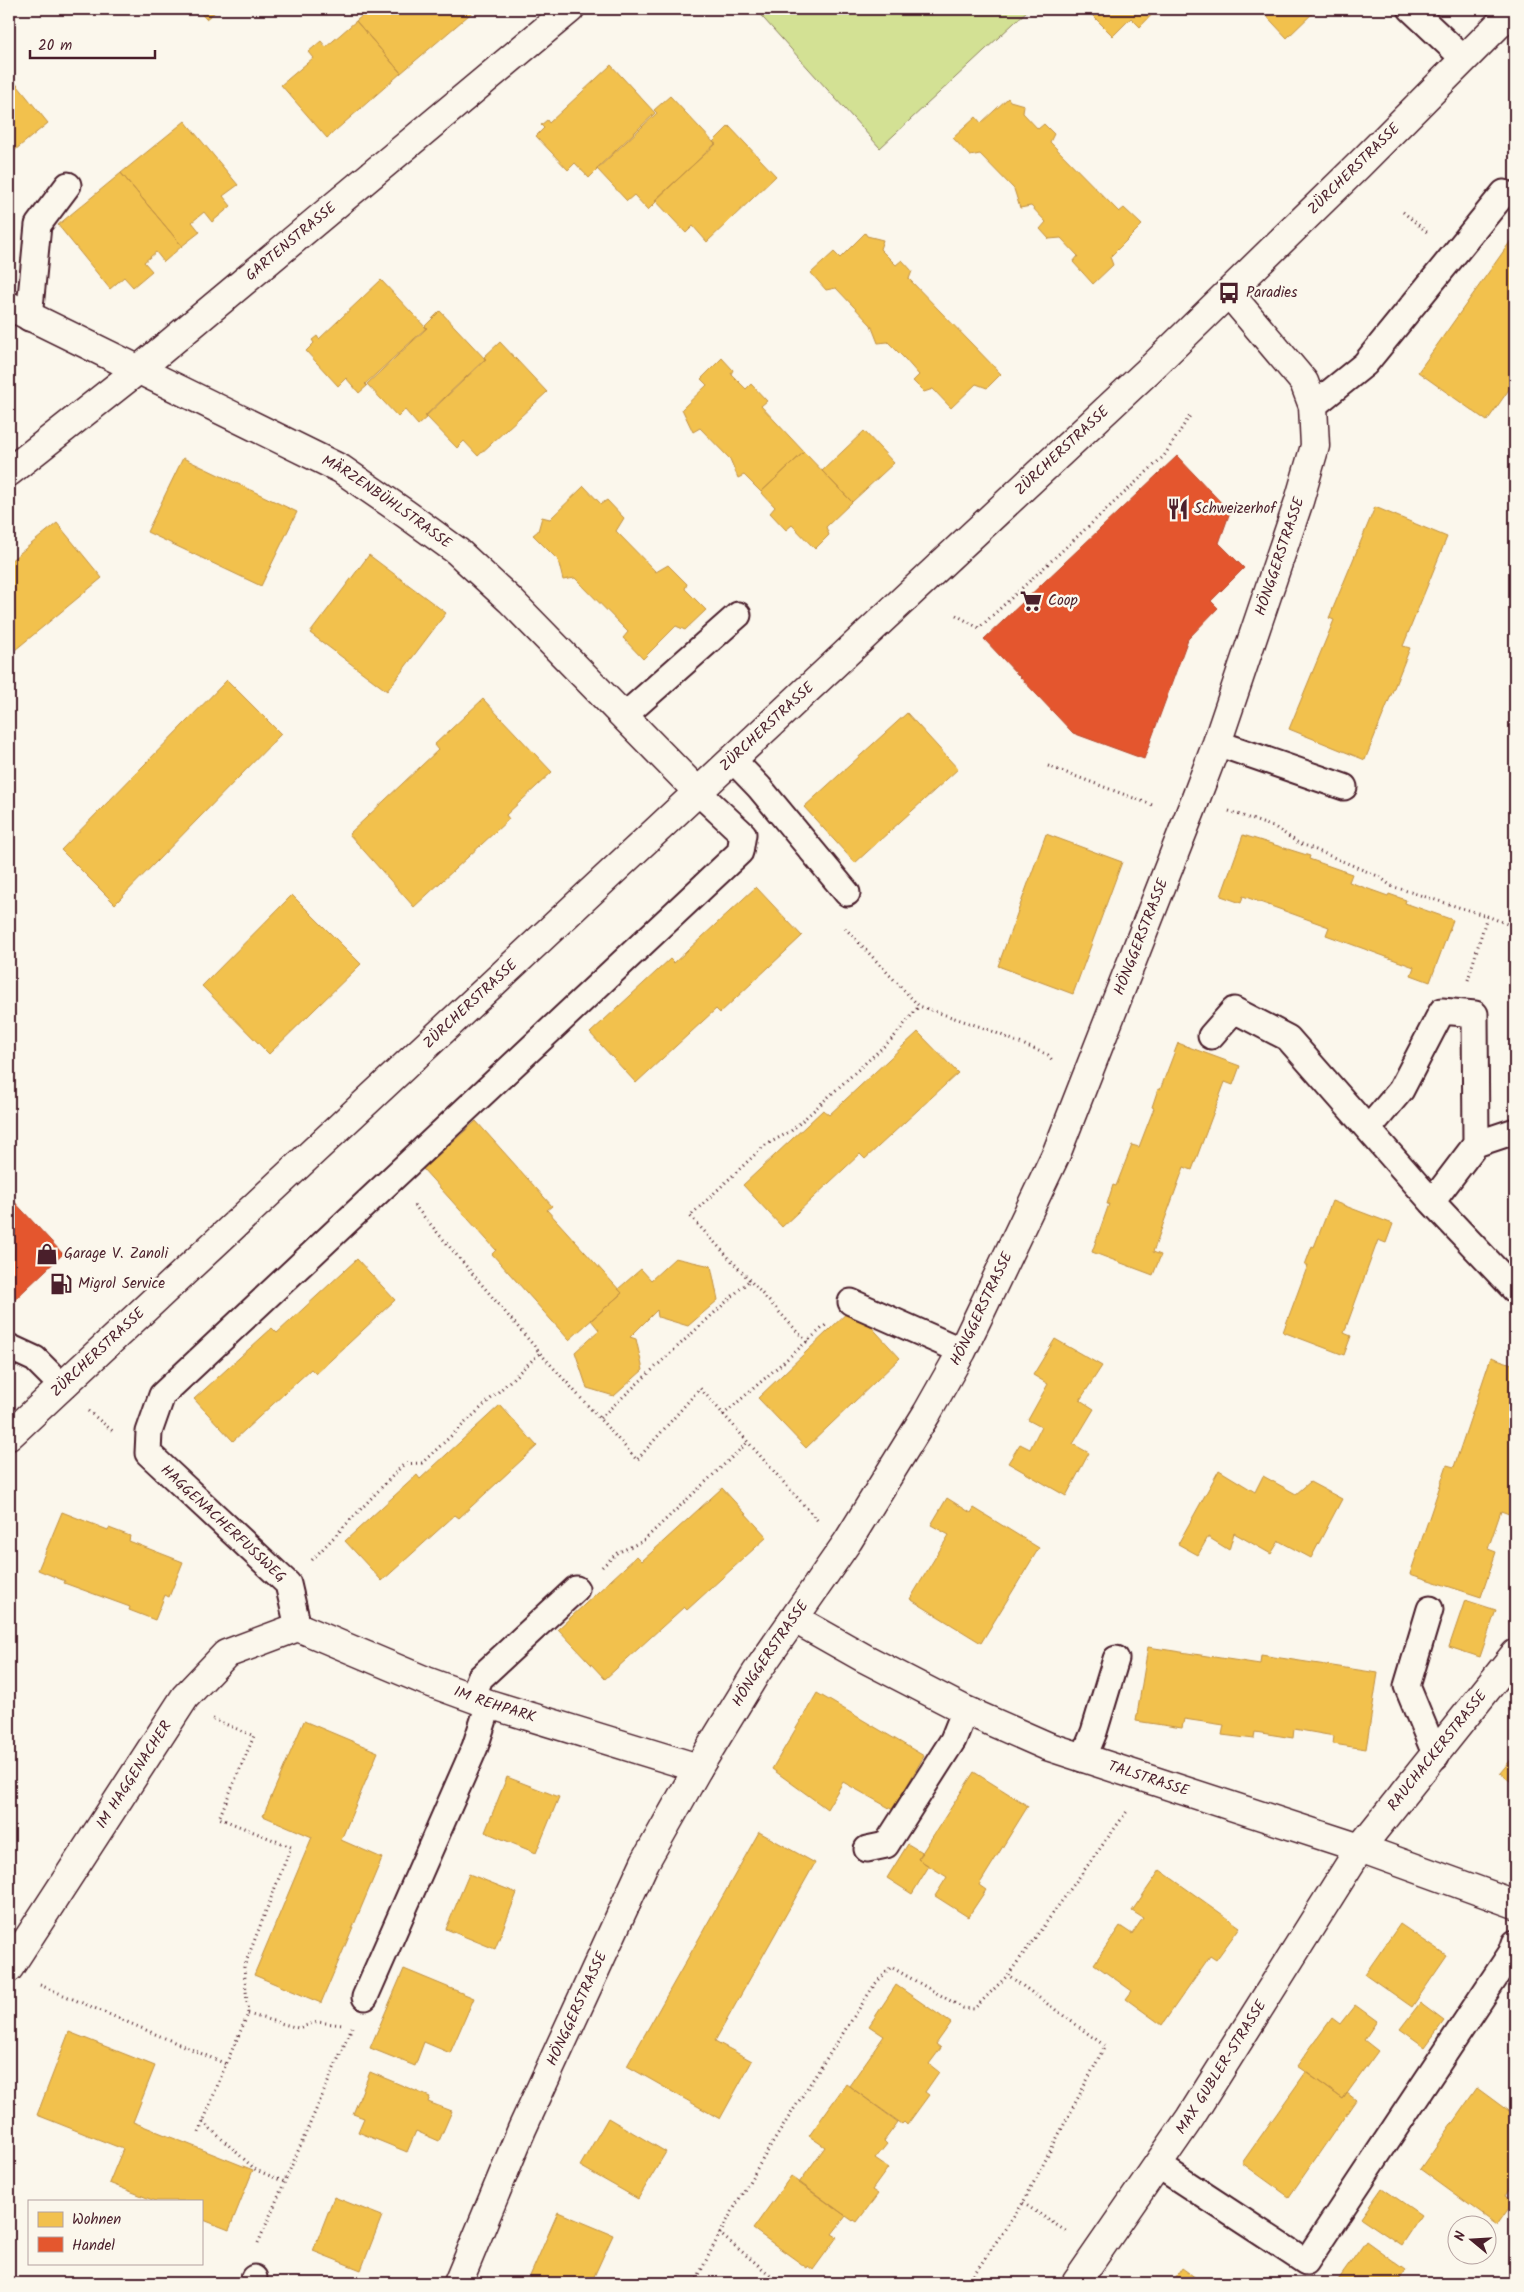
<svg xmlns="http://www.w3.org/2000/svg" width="1524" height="2292" font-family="Kalam,sans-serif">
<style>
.green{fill:#d3e194;stroke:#8e8060}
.homes{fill:#f2c14e;stroke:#c09044}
.shops{fill:#e4572e;stroke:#b6462d}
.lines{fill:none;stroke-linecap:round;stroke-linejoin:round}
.service-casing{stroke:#4a1f2b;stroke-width:29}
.minor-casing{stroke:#4a1f2b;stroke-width:31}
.secondary-casing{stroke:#4a1f2b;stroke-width:31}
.path{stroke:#4a1f2b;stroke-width:3;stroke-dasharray:1 4;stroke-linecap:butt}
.service{stroke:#fbf7ec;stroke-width:25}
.minor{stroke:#fbf7ec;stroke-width:28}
.secondary{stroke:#fbf7ec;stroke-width:28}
.labels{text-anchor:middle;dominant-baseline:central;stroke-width:5;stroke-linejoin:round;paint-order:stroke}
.street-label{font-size:15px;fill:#4a1f2b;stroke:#fbf7ec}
.poi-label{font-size:15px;fill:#4a1f2b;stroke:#fbf7ec;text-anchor:start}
</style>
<rect width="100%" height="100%" fill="#fbf7ec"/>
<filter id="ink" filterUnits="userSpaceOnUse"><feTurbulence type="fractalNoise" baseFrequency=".02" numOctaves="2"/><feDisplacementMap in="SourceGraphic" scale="10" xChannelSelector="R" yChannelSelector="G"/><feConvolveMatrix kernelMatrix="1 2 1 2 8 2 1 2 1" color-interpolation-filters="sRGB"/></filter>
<g filter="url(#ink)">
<path class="green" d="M755,9h274l-149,139z"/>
<path class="homes" d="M197,9h22l-13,10z
M370,9h106l-75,64 -45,-52z
M1086,9h71l-17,18 -9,-9 -18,18z
M1260,9h57l-30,29z
M356,21l45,52 -74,65 -46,-53 32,-27 -5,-6 13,-11 5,6z
M611,65l44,48 -59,56 1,1 -8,8 -14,-15 -7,7 -32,-34 8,-8 -3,-3 6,-5 2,3z
M9,75l39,48 -39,32z
M670,96l45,48 -60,57 1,1 -8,8 -14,-15 -7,6 -30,-32 60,-56 -3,-3z
M1008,98l2,3 14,4 -1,8 15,16 6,-5 10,10 -4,8 69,70 5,-4 18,17 -32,32 3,8 -20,19 -20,-22 5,-6 -17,-18 -12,1 -9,-10 6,-7 -15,-16 -11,2 -6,-19 -34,-35 -10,2 -17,-18 23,-21 5,6z
M185,121l53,64 -15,11 8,10 -19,16 -8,-10 -12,10 8,10 -18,14 -61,-73z
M729,126l47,50 -69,66 -14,-16 -7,7 -31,-33 61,-56 -3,-2z
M121,173l61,73 -18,16 -8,-10 -12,10 8,9 -19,16 -9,-10 -14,12 -52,-64z
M865,233l2,3 16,4 -3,9 16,16 6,-5 10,11 -3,8 92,95 -14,14 -11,-4 -25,24 -18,-19 -9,3 -11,-11 6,-6 -14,-16 -17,-17 -10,1 -7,-18 -35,-37 -10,2 -15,-17 23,-21 6,6z
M1515,235v146l-28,40 -69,-49z
M381,280l45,48 -61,56 2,2 -8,7 -13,-15 -8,8 -32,-35 8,-8 -2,-3 5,-4 2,3z
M440,311l45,48 -60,57 2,1 -9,8 -13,-15 -7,7 -31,-33 60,-56 -2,-2z
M500,342l47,50 -69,64 -14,-15 -7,7 -31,-32 60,-57 -2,-2z
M722,358l11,12 -2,4 15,15 5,-5 16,17 -6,5 43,46 -43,40 -17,-17 -6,3 -8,-19 -30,-31 -7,4 -11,-23 25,-24 -6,-6z
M864,431l30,32 -42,39 -30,-31z
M804,452l48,50 -26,25 3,8 -14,14 -23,-24 -6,5 -16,-17 5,-6 -14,-15z
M183,458l114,54 -36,74 -114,-54z
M584,486l17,18 6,-4 17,18 -8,13 40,41 12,-7 19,19 -2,5 21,21 -21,20 -9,-4 -33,33 -20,-21 5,-6 -53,-54 -12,2 -5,-20 -25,-25 5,-4 4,-14 8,2z
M1375,507l72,30 -44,109 7,2 -45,112 -76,-31 45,-109 -5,-2z
M57,523l45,55 -93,77v-93z
M369,555l77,58 -59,78 -77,-58z
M227,680l54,54 -166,170 -54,-54z
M483,699l69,73 -46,43 3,4 -95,88 -65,-73 89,-84 -4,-5z
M907,713l51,56 -103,94 -51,-56z
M1046,834l76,28 -49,132 -75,-28z
M1243,835l67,21 -1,3 43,15 -3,8 39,14 1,-2 17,6 -1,3 48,17 -23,62 -19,-7 3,-8 -88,-32 3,-8 -86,-31 -2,7 -20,-7z
M756,887l46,49 -82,77 -4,-4 -80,74 -46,-50 80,-74 4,4z
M292,895l69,69 -92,90 -67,-68z
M918,1032l40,41 -93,86 -5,-5 -78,73 -39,-42 80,-75 6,5z
M1178,1043l62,23 -7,19 -8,-3 -33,88 -8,-3 -31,85 8,3 -8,20 -61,-23 17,-48h-2l6,-19 3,1 16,-41 7,2 15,-39 -2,-1 6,-18 2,1z
M476,1121l76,85 -5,4 75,83 -53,47 -77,-86 4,-4 -73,-81z
M1332,1201l61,23 -7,19 -8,-3 -34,93 7,3 -7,19 -61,-23 25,-67h-3l7,-19 2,1z
M675,1258l36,8 7,34 -30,26 -30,-9 -1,-7 -27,27 6,2 7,31 -29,26 -27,-8 -12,-36 24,-22 -8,-10 31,-27 -4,-4 23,-20 10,11z
M357,1259l38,41 -79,74 -5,-5 -78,72 -39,-42 78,-71 5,5z
M853,1307l47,51 -94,90 -48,-50z
M1055,1339l47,27 -22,34 14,9 -21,35 16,9 -23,43 -58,-33 12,-19 10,5 11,-22 -13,-7 20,-36 -15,-9z
M1491,1357l24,8v131l-6,18 -8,-3 -13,38 8,3 -15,45 -71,-23 37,-109 7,2z
M500,1405l37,41 -78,72 -4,-3 -73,66 -37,-40 72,-66 3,4z
M1219,1470l36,22 8,-16 33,18 14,-12 32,17 -31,59 -32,-17 -8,13 -37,-21 -5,17 -21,-13 -10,18 -20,-11z
M722,1488l45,49 -80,73 -3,-3 -79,72 -47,-50 79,-73 5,5z
M947,1498l24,15 3,-5 65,40 -58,95 -71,-44 39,-64 -18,-10z
M62,1512l46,18 1,-2 21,8 -1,5 54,21 -14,35 -4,-2 -10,25 -26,-10 1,-3 -66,-24 1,-2 -27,-11z
M1465,1600l31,10 -16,47 -31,-10z
M1148,1647l112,17 1,-9 117,18 -12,76 -33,-5 1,-8 -40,-7 -1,9 -38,-6 -1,7 -32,-4 2,-10 -40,-6 -2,9 -46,-7z
M817,1693l107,63 -31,54 -50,-28 -16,27 -55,-40z
M304,1721l74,31 -37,88 41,18 -61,145 -67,-28 58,-138 -49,-21z
M1515,1755v30l-15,-12z
M974,1772l54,34 -49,79 7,5 -18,27 -33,-21 12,-19 -29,-18z
M507,1777l52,20 -23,56 -51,-21z
M759,1832l56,31 -100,178 37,20 -32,58 -93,-53z
M908,1844l15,9 -5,6 11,7 -17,28 -25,-16z
M1160,1870l80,57 -24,33 -6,-4 -48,69 -36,-26 6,-8 -38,-27 26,-38 12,8 11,-16 -11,-7z
M469,1874l48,19 -22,56 -49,-20z
M1400,1924l47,32 -35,51 -47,-33z
M404,1969l70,29 -24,55 -26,-11 -9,24 -45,-18z
M896,1985l55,38 -15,21 5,4 -12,16 10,8 -14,20 4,3 -22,30 -3,-3 -2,2 -53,-38 35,-50 -15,-10z
M1420,2003l24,18 -19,26 -25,-18z
M1355,2005l22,16 -13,19 14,11 -35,48 -46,-33 35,-48 8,6z
M69,2032l86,34 -22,56 120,48 -24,60 -28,-11v-18h-46l-46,-18 14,-34 -86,-34z
M370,2072l60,25 -2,5 24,9 -13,30 -23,-10 -9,21 -49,-20 6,-14 -11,-4z
M1306,2072l37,27 4,-6 9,7 -67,97 -47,-34z
M846,2084l52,38 -14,19 3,3 -12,15 13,9 -16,22 6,4 -21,28 -3,-2 -1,1 -54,-38 26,-36 -16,-11z
M1477,2088l38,28v66l-9,13 8,6 -17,24 -77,-56z
M608,2118l58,34 -28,47 -58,-33z
M791,2176l55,40 -14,18 5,3 -24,33 -5,-4 -1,2 -54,-39z
M1382,2188l39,27 -20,30 -40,-27z
M334,2197l48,19 -21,54 -48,-19z
M558,2212l55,23 -22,48h-64z
M1366,2241l40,29 -9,13h-61z
M1182,2268l21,15h-31z"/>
<path class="shops" d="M1177,456l53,56 -11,31 25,25 -33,33 7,7 -30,31 -44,120 -71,-26 -89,-94z
M9,1196l54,58 -54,51z"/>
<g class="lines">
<g class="service-casing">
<path id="service" d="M1411,9l52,49
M29,318l9,-93 30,-40
M1313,406l52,-42 139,-171
M624,716l114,-101
M1217,743l127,44
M733,760l26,27 88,106
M1211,1036l23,-26 54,28 144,164 83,88
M1369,1128l32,-38 41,-79 33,3 1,130 -44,58
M1476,1144l39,-13
M851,1302l111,49
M9,1347l26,12 27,27
M1430,1609l-23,77 29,70
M298,1627l-10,-43 -140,-131 1,-21 13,-37 578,-543 3,-18 -45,-42
M472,1698l8,-20 96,-89
M1083,1759l11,-27 22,-73
M867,1849l19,-4 67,-105 12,-30
M365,1997l110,-250 14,-43
M1158,2165l148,97 206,-310 3,-9
M252,2283l2,-5"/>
</g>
<g class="minor-casing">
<g id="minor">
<path id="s1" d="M9,306l332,163 65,45 51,37 53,49 188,192"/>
<path id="s2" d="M9,472l129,-102 432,-361"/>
<path id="s3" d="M795,1619l69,39 101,52 82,36 313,102 155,56"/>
<path id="s4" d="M9,1968l176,-271 41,-43 72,-27 128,54 63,23 209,64"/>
<path id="s5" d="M458,2283l64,-154 123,-267 53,-94 58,-95 92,-132 79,-128 35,-62 95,-199 139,-354 21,-55 82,-242 16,-55 -2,-40 -9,-24 -75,-89"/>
<path id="s6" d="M1076,2283l114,-165 170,-270 155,-194"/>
</g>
</g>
<g class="secondary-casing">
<g id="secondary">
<path id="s7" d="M9,1436l1139,-1065 210,-205 156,-157"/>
</g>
</g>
<path class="path" d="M1403,212l25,21
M956,615l23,13 185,-172 27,-42
M1048,766l107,40
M1229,811l47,17 21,14 83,35 11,9 96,30 28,11
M845,928l74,78 68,23 61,26 5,6
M1468,980l19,-64
M414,1205l126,148 97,107 63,-72 118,133
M807,1342l-117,-126 74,-70 27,-15 103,-94 25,-31
M88,1411l26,21
M723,1415l104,-91
M600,1418l150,-138
M312,1560l92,-96 18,-1 118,-110
M602,1567l15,-14 26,-12 104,-98
M213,1719l41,17 -35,82 72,29 -47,120 4,47 -22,50
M40,1985l186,79 -28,71
M248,2014l50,14 20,-6 24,3
M203,2122l53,48 29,12
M1023,2203l44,29 -1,1
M719,2233l61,50
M258,2243l94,-216
M695,2283c50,-105 117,-201 180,-299l16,-17 72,41 11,1 34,-34 120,-165
M968,2283l55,-80 82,-157 -97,-71
M1505,2283l10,-11"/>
<use href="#service" class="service"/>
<use href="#minor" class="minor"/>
<use href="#secondary" class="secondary"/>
</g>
</g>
<defs>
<g id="bus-bare" transform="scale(1.725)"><path d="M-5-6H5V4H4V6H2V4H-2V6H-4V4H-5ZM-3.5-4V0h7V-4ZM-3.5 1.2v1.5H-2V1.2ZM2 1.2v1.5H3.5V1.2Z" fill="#4a1f2b" stroke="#fbf7ec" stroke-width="2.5" paint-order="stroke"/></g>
<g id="restaurant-bare" transform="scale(1.725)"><path d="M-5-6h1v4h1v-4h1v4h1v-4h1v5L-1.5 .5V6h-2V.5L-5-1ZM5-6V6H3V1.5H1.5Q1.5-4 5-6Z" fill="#4a1f2b" stroke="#fbf7ec" stroke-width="2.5" paint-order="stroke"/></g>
<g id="supermarket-bare" transform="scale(1.725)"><path d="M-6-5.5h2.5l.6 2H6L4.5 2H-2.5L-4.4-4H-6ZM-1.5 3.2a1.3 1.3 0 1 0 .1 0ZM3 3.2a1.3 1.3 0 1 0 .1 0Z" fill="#4a1f2b" stroke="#fbf7ec" stroke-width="2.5" paint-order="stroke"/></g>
<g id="shop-bare" transform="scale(1.725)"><path d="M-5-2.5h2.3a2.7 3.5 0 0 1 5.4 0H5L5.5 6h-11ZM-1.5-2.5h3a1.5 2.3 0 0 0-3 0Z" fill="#4a1f2b" stroke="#fbf7ec" stroke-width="2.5" paint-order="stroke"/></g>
<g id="fuel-bare" transform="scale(1.725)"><path d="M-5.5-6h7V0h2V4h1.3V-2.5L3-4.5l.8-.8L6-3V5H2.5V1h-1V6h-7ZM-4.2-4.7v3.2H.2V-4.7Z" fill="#4a1f2b" stroke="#fbf7ec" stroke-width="2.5" paint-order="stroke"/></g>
</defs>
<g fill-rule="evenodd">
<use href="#bus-bare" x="1229" y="293"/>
<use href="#restaurant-bare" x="1178" y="509"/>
<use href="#supermarket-bare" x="1031" y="601"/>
<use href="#shop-bare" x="47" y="1254"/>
<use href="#fuel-bare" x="61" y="1284"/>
</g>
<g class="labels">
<g class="street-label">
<text stroke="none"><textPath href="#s7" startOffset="1848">ZÜRCHERSTRASSE</textPath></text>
<text stroke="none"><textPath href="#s2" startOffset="364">GARTENSTRASSE</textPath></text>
<text stroke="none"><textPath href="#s7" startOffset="1442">ZÜRCHERSTRASSE</textPath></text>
<text stroke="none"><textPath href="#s1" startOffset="426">MÄRZENBÜHLSTRASSE</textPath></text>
<text stroke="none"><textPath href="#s5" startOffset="1919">HÖNGGERSTRASSE</textPath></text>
<text stroke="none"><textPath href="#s7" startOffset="1038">ZÜRCHERSTRASSE</textPath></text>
<text stroke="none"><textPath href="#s5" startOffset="1514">HÖNGGERSTRASSE</textPath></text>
<text stroke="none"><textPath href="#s7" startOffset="632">ZÜRCHERSTRASSE</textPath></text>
<text stroke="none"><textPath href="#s5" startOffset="1109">HÖNGGERSTRASSE</textPath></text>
<text stroke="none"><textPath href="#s7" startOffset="122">ZÜRCHERSTRASSE</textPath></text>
<text transform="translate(223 1524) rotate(43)">HAGGENACHERFUSSWEG</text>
<text stroke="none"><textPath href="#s5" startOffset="704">HÖNGGERSTRASSE</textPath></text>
<text stroke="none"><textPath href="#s4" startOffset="671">IM REHPARK</textPath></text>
<text stroke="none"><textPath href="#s6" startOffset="644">RAUCHACKERSTRASSE</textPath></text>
<text stroke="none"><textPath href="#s4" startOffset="230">IM HAGGENACHER</textPath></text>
<text stroke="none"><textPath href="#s3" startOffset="389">TALSTRASSE</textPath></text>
<text stroke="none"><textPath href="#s5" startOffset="299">HÖNGGERSTRASSE</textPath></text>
<text stroke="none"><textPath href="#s6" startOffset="260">MAX GUBLER-STRASSE</textPath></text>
</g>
<g class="poi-label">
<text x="1246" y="293">Paradies</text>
<text x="1194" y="509">Schweizerhof</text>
<text x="1048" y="601">Coop</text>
<text x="64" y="1254">Garage V. Zanoli</text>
<text x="78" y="1284">Migrol Service</text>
</g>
</g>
<rect width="1524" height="2292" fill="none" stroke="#fbf7ec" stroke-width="30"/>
<rect x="15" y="15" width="1494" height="2262" fill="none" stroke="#4a1f2b" stroke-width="2" filter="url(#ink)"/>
<rect x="28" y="2200" width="175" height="65" fill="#fbf7ec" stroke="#b4a19f"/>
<rect x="38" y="2212" width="25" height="15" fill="#f2c14e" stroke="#b4a19f"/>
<text x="72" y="2224" font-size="15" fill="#4a1f2b">Wohnen</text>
<rect x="38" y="2237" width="25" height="15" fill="#e4572e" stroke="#b4a19f"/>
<text x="72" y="2250" font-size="15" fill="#4a1f2b">Handel</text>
<g transform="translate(1472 2240) rotate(288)"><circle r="24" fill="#fbf7ec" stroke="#b4a19f"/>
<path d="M0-4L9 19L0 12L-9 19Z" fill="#4a1f2b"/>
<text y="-8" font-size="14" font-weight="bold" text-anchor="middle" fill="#4a1f2b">N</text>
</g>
<path d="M30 50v8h125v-8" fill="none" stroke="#4a1f2b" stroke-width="2.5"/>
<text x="38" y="50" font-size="15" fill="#4a1f2b" stroke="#fbf7ec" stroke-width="4" paint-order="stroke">20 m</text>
</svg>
